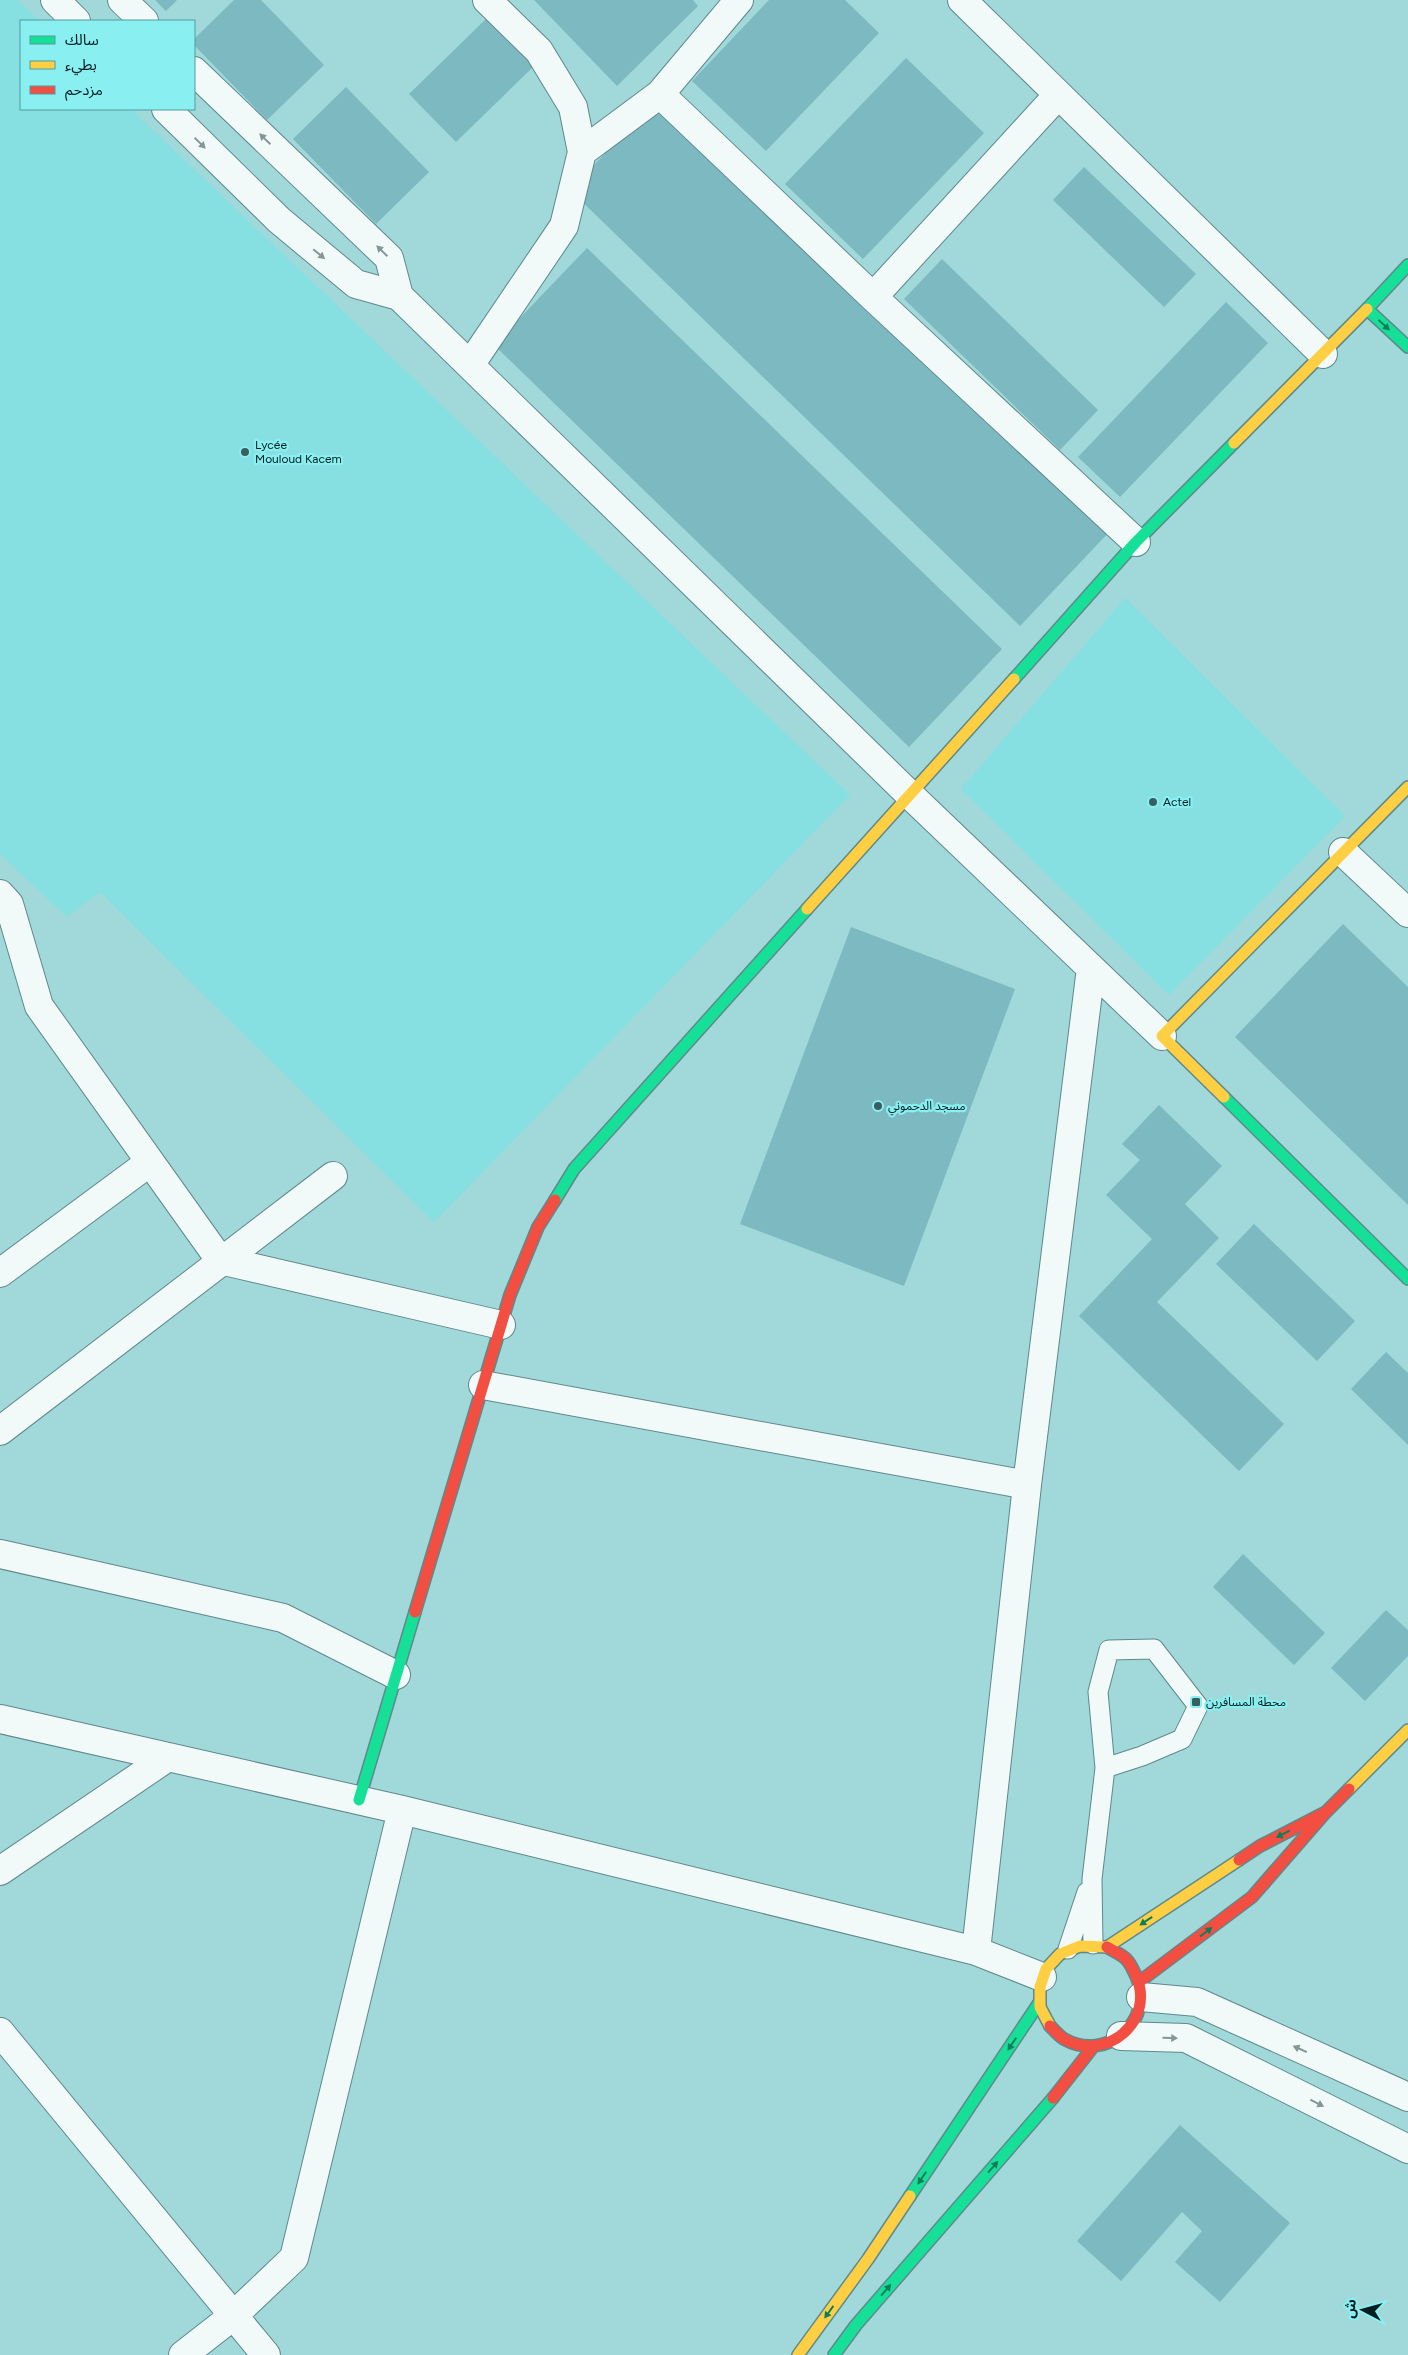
<svg xmlns="http://www.w3.org/2000/svg" width="1408" height="2355" font-family="Figtree,'Noto Sans Arabic',sans-serif">
<style>
.built{fill:#86dfe1}
.building{fill:#7db9c1}
.lines{fill:none;stroke-linecap:round;stroke-linejoin:round}
.lane-casing{stroke:#5f898a;stroke-width:21}
.street-casing{stroke:#5f898a;stroke-width:30}
.fast-casing{stroke:#5f898a;stroke-width:14}
.slow-casing{stroke:#5f898a;stroke-width:14}
.jam-casing{stroke:#5f898a;stroke-width:14}
.lane{stroke:#f1f9f9;stroke-width:19}
.street{stroke:#f1f9f9;stroke-width:28}
.fast{stroke:#16e098;stroke-width:11}
.slow{stroke:#ffcf43;stroke-width:11}
.jam{stroke:#f24e42;stroke-width:11}
.oneway{fill:#859697}
.oneway2{fill:#0b7f5c}
.poi-dot{fill:#385f60;stroke:#89eff1;stroke-width:2}
.labels{text-anchor:middle;dominant-baseline:central;stroke-width:4.5;stroke-linejoin:round;paint-order:stroke}
.poi-label{font-size:12px;fill:#001e1f;stroke:#89eff1;text-anchor:start}
</style>
<rect width="100%" height="100%" fill="#a1d8d9"/>
<path class="built" d="M0,0h17l23,21h-19v88h110l719,686 -416,427 -334,-330 -33,25 -67,-63z
M1125,598l220,218 -176,179 -208,-206z"/>
<path class="building" d="M155,0h22l-11,11z
M234,0h27l63,65 -57,55 -73,-75v-6z
M534,0h159l5,6 -81,80z
M769,0h76l34,33 -113,118 -74,-70z
M487,18l47,48 -78,76 -47,-48z
M906,58l78,75 -121,126 -78,-75z
M346,87l83,85 -53,52 -83,-85z
M662,94l450,435 -92,97 -450,-436z
M1084,167l112,107 -32,33 -111,-107z
M587,248l415,401 -93,98 -415,-402z
M942,259l156,151 -38,40 -156,-151z
M1226,302l42,41 -148,154 -42,-40z
M1343,924l65,63v218l-173,-168z
M851,927l164,62 -111,297 -164,-62z
M1159,1105l63,61 -37,38 34,34 -62,64 127,122 -45,47 -160,-155 73,-77 -46,-44 34,-35 -18,-16z
M1254,1224l101,97 -38,40 -101,-97z
M1386,1352l22,21v72l-57,-56z
M1243,1554l82,79 -31,32 -81,-78z
M1386,1610l22,20v26l-43,45 -34,-33z
M1180,2125l110,98 -70,79 -45,-40 27,-31 -20,-19 -61,69 -44,-40z"/>
<g class="lines">
<g class="lane-casing">
<path id="lane" d="M1093,1944l-1,-65 13,-111 -7,-76 11,-42 45,-1 44,57 -16,33 -40,17 -37,12
M1068,1949l19,-57"/>
</g>
<g class="street-casing">
<path id="street" d="M55,0l21,21
M122,0l22,21
M962,0l361,354
M194,71l195,187 10,38
M660,94l213,203 263,245
M166,109l113,111 77,64 43,12 510,498 253,242
M582,152l78,-58 79,-94
M873,297l185,-202
M470,365l94,-139 18,-74 -9,-45 -34,-56 -52,-51
M1343,852l65,61
M0,894l9,10 30,102 181,254 281,65
M0,1273l150,-111
M483,1385l544,100
M0,1431l333,-255
M0,1554l283,64 113,57
M0,1719l402,91 574,141 66,26
M0,1871l168,-114
M976,1951l51,-466 64,-517
M1141,1997l56,5 211,95
M0,2032l266,323
M1121,2036l65,2 222,111
M183,2355l50,-39 61,-58 108,-448"/>
</g>
<g class="fast-casing">
<path id="fast" d="M1408,265l-41,44 41,38
M1014,679l122,-137 98,-99
M1224,1097l184,182
M555,1200l19,-31 233,-260
M359,1800l56,-188
M910,2196l129,-193
M834,2355l22,-30 197,-227"/>
</g>
<g class="slow-casing">
<path id="slow" d="M1234,443l133,-134
M807,909l207,-230
M1224,1097l-62,-61 246,-249
M1349,1789l59,-59
M1050,2026l-10,-19v-20l6,-18 14,-15 20,-8 27,1 132,-87
M798,2355l70,-96 42,-63"/>
</g>
<g class="jam-casing">
<path id="jam" d="M415,1612l95,-317 28,-68 17,-27
M1239,1860l21,-14 66,-34
M1139,1982l113,-85 74,-85 23,-23
M1050,2026c4,4 9,10 14,13 42,24 92,-18 72,-63 -3,-6 -5,-12 -10,-17 -5,-5 -13,-8 -19,-12
M1053,2098l40,-51"/>
</g>
<use href="#lane" class="lane"/>
<use href="#street" class="street"/>
<use href="#fast" class="fast"/>
<use href="#slow" class="slow"/>
<use href="#jam" class="jam"/>
</g>
<defs><path id="oneway-solid" d="M-6-.8H1V-3.2L6.5 0L1 3.2V.8H-6Z" transform="scale(1.25)"/></defs>
<g class="oneway">
<use href="#oneway-solid" transform="translate(265 139) rotate(-136)"/>
<use href="#oneway-solid" transform="translate(200 143) rotate(44)"/>
<use href="#oneway-solid" transform="translate(382 251) rotate(-136)"/>
<use href="#oneway-solid" transform="translate(319 254) rotate(40)"/>
<use href="#oneway-solid" transform="translate(1170 2038) rotate(2)"/>
<use href="#oneway-solid" transform="translate(1300 2049) rotate(-156)"/>
<use href="#oneway-solid" transform="translate(1317 2103) rotate(27)"/>
</g>
<g class="oneway2">
<use href="#oneway-solid" transform="translate(1384 325) rotate(43)"/>
<use href="#oneway-solid" transform="translate(1283 1834) rotate(153)"/>
<use href="#oneway-solid" transform="translate(1146 1921) rotate(146)"/>
<use href="#oneway-solid" transform="translate(1206 1932) rotate(-37)"/>
<use href="#oneway-solid" transform="translate(1012 2044) rotate(124)"/>
<use href="#oneway-solid" transform="translate(993 2167) rotate(-49)"/>
<use href="#oneway-solid" transform="translate(922 2178) rotate(124)"/>
<use href="#oneway-solid" transform="translate(886 2290) rotate(-49)"/>
<use href="#oneway-solid" transform="translate(829 2312) rotate(126)"/>
</g>
<g class="poi-dot">
<circle cx="245" cy="452" r="5"/>
<circle cx="1153" cy="802" r="5"/>
<circle cx="878" cy="1106" r="5"/>
<rect x="1191" y="1697" width="10" height="10" rx="2.5"/>
</g>
<g class="labels">
<g class="poi-label">
<text x="255" y="445">Lycée<tspan x="255" dy="14">Mouloud Kacem</tspan></text>
<text x="1163" y="802">Actel</text>
<text x="888" y="1106">مسجد الدحموني</text>
<text x="1206" y="1702">محطة المسافرين</text>
</g>
</g>
<rect x="20" y="20" width="175" height="90" fill="#89eff1" stroke="#529b9d"/>
<rect x="30" y="36" width="25" height="8" fill="#16e098" stroke="#529b9d"/>
<text x="65" y="45" font-size="15" fill="#001e1f">سالك</text>
<rect x="30" y="61" width="25" height="8" fill="#ffcf43" stroke="#529b9d"/>
<text x="65" y="70" font-size="15" fill="#001e1f">بطيء</text>
<rect x="30" y="86" width="25" height="8" fill="#f24e42" stroke="#529b9d"/>
<text x="65" y="95" font-size="15" fill="#001e1f">مزدحم</text>
<g transform="translate(1363 2310) rotate(276)" stroke="#89eff1" stroke-width="4" paint-order="stroke">
<path d="M0-4L9 19L0 12L-9 19Z" fill="#001e1f"/>
<text y="-8" font-size="14" font-weight="bold" text-anchor="middle" fill="#001e1f">ش</text>
</g>
</svg>
